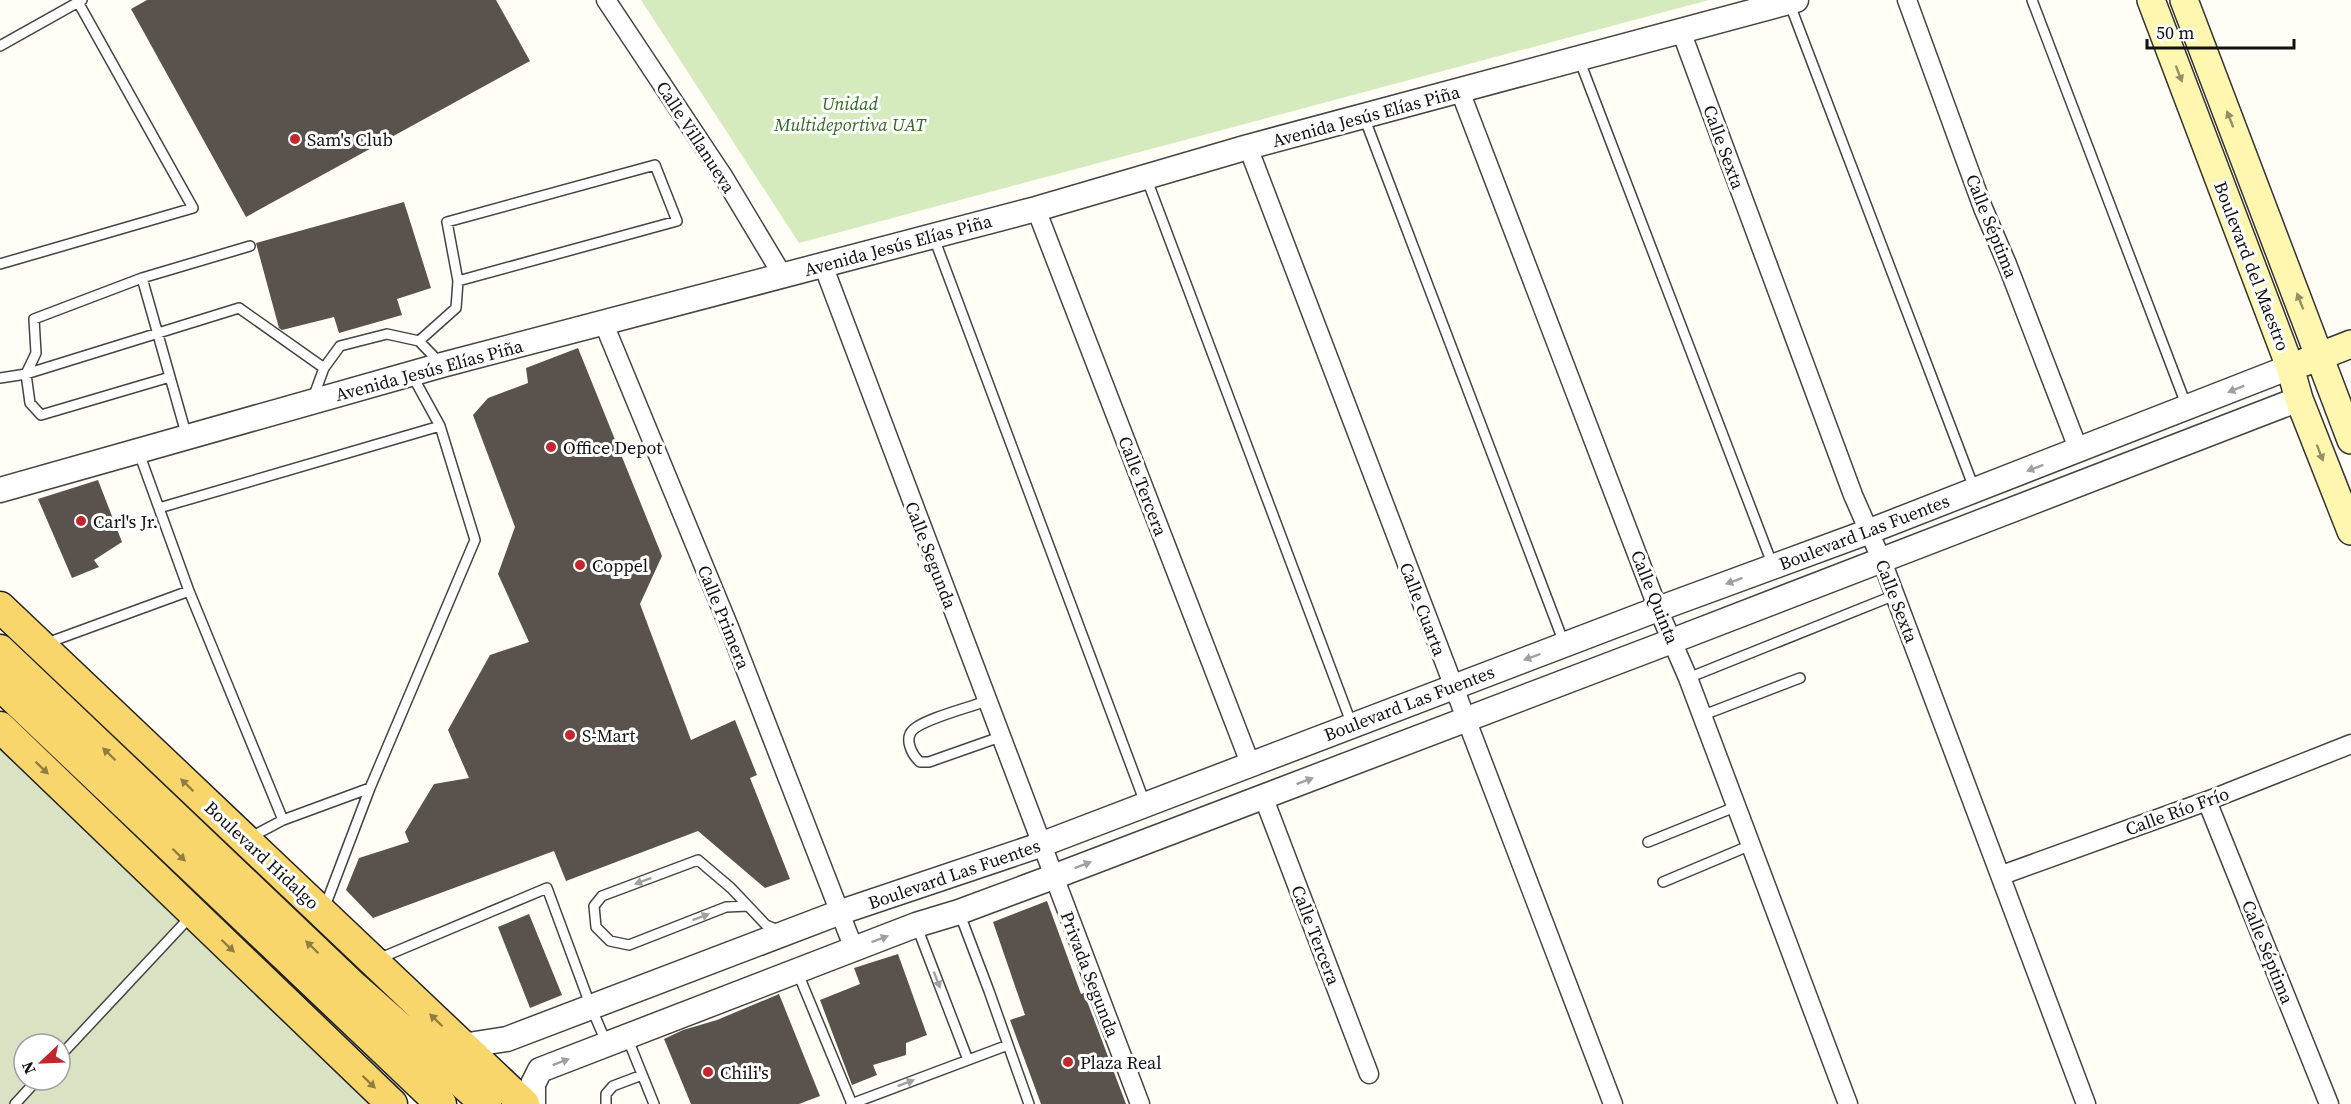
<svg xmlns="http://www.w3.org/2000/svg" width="2351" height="1104" font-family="'Source Serif 4',serif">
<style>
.green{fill:#d5ebbd}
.cemetery{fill:#d9e3c4;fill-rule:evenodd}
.building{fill:#5a524d}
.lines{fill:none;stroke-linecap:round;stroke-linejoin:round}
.service-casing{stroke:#444;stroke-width:12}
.minor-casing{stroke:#444;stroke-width:21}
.tertiary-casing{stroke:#444;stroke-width:27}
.secondary-casing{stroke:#333;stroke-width:30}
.primary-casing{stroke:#222;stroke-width:33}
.service{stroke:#fff;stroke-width:9}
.minor{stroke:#fff;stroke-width:18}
.tertiary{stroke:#fff;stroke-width:24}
.secondary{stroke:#fff6b0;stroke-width:27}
.primary{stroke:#f9d66b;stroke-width:30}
.oneway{fill:#948f68}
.oneway2{fill:#a0a0a0}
.oneway3{fill:#917d42}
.poi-dot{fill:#c4262e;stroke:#fff;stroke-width:2}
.labels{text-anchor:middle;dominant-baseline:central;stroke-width:6;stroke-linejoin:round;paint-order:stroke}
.park-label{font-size:18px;font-style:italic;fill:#2f6b1f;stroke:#fff}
.street-label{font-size:18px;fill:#111;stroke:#fff}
.poi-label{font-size:18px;fill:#111;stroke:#fff;text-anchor:start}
</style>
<rect width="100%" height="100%" fill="#fffdf5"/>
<path class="green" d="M641,0h1068l-910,243z"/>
<path class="cemetery" d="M0,750l370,354h-370zM24,1044h36v36h-36z"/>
<path class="building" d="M147,0h349l34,61 -284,156 -115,-208z
M404,202l27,86 -34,11 5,16 -63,18 -5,-16 -52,13 -3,-2 -23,-85z
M578,348l84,208 -22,48 51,136 44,-20 22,55 -7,3 40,101 -25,9 -67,-57 -132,50 -12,-30 -181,67 -27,-28 13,-32 50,-16 -4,-10 29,-48 35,-6 -21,-48 42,-75 39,-13 -31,-68 17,-47 -42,-112 15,-17 40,-15 -2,-15z
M98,480l24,62 -28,18 5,7 -27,11 -34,-79z
M1047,901l34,93 3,-1 42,111h-85l-31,-84 15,-5 -32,-93z
M529,914l33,81 -32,13 -32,-81z
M898,954l29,81 -21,8v12l-33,10 4,10 -25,10 -32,-85 40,-16 -6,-16z
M779,994l41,102 -21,8h-108l-27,-65 19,-9 34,-10z"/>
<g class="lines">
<g class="service-casing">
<path id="service" d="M2032,0l155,407
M1789,2l185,486
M0,46l82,-46
M1579,59l194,507
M1364,117l200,526
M1146,177l206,548
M934,238l211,565
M0,264l193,-56 -115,-206
M142,278l45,159
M419,341l37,-33 2,-27 -11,-59 208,-57 22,56 -219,60
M170,377l-129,38 -11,-12 -4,-29 10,-21 -2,-34 108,-41 108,-32
M0,378l26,-4 213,-66 85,60
M313,398l11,-30 16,-22 47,-12 32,7 22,23
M159,508l281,-82
M189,591l94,229
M47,643l142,-52 -50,-138
M1688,678l207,-83
M986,701c-18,7 -59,17 -72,28 -11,9 -2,26 6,33h9l71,-25
M1701,716l99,-38
M251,837l32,-17 87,-32
M1648,842l87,-35
M1663,882l88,-37
M748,906l-22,1 -97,38 -19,-4 -14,-14 -2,-21 8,-10 96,-36 33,28 35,37 14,6
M324,909l46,-121 105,-248 -35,-114 -28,-51
M959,912l30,79 40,113
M917,927l51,133
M378,959l169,-71 44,119 15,35
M797,971l55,133
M627,1037l27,67
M60,1056l130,-139
M15,1104l22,-24
M606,1104v-10l7,-8 29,-11
M851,1104l157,-59"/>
</g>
<g class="minor-casing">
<path id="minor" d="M606,0l117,176 60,100
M1907,0l76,208 24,56 72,187
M1681,31l172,464 29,66 204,543
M1460,91l198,518 30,69 160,426
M1248,147l365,957
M1036,209l214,554
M823,265l317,839
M604,324l125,303 125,322
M1263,796l106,278
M2207,801l122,303
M2002,875l205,-74 144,-57"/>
</g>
<g class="tertiary-casing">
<path id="tertiary" d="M0,490l442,-125 594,-156 212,-62 548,-147
M462,1046l45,-7 331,-126 202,-68 618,-236 212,-78 420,-164
M533,1104v-20l7,-14 376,-145 43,-13 94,-35 619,-236 627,-242"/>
</g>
<g class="secondary-casing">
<path id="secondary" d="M2151,0l139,367 9,32 52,132
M2184,0l167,440
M2305,362l46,-18"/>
</g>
<g class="primary-casing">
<path id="primary" d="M0,607l524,497
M0,650l354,337 132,117
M0,685l441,419
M0,727l392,377"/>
</g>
<use href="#service" class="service"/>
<use href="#minor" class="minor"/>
<use href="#tertiary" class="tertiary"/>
<use href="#secondary" class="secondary"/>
<use href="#primary" class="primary"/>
</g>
<defs><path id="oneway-solid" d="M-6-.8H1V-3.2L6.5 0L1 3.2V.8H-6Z" transform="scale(1.5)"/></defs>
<g class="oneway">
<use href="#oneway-solid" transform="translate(2179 74) rotate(69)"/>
<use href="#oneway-solid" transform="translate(2230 119) rotate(-111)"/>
<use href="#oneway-solid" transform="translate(2300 301) rotate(-111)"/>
<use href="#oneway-solid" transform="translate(2320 453) rotate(69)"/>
</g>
<g class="oneway2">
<use href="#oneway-solid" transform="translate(2236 389) rotate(158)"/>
<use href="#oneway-solid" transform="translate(2035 468) rotate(159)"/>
<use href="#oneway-solid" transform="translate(1734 581) rotate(160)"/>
<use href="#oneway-solid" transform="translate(1532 657) rotate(160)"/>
<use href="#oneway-solid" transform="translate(1305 781) rotate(-21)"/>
<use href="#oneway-solid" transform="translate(1083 865) rotate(-21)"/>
<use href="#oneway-solid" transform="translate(643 881) rotate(159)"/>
<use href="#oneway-solid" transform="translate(701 917) rotate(-21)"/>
<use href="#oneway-solid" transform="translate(880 939) rotate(-21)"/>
<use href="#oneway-solid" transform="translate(937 980) rotate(69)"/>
<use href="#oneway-solid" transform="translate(561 1062) rotate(-21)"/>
<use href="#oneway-solid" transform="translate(906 1083) rotate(-21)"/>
</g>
<g class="oneway3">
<use href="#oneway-solid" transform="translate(109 754) rotate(-136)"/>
<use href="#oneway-solid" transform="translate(42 768) rotate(44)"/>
<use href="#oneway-solid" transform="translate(187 785) rotate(-136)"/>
<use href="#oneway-solid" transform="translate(179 855) rotate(44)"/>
<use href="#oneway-solid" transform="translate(228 946) rotate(44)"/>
<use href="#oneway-solid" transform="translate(312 947) rotate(-136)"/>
<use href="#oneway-solid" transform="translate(436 1020) rotate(-136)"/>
<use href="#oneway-solid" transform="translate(369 1082) rotate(44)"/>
</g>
<g class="poi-dot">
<circle cx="295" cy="139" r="6"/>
<circle cx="551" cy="447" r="6"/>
<circle cx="81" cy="521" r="6"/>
<circle cx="580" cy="565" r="6"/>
<circle cx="570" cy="735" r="6"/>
<circle cx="1068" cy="1062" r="6"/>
<circle cx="708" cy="1072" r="6"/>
</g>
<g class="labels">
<g class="park-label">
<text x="850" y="103">Unidad<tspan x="850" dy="21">Multideportiva UAT</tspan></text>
</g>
<g class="street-label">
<text transform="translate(1366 116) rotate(-15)">Avenida Jesús Elías Piña</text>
<text transform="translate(696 137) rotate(57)">Calle Villanueva</text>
<text transform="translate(1724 147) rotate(70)">Calle Sexta</text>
<text transform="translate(1992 226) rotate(68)">Calle Séptima</text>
<text transform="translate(898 245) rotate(-15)">Avenida Jesús Elías Piña</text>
<text transform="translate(2252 266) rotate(69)">Boulevard del Maestro</text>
<text transform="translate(429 370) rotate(-15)">Avenida Jesús Elías Piña</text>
<text transform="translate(1143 486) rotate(69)">Calle Tercera</text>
<text transform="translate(1864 532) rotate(-21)">Boulevard Las Fuentes</text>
<text transform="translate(931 555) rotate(69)">Calle Segunda</text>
<text transform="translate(1655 597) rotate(68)">Calle Quinta</text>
<text transform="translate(1897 601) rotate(69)">Calle Sexta</text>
<text transform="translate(1423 609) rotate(69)">Calle Cuarta</text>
<text transform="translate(724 617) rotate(68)">Calle Primera</text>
<text transform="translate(1409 703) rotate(-21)">Boulevard Las Fuentes</text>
<text transform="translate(2177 811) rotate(-20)">Calle Río Frío</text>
<text transform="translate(262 855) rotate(43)">Boulevard Hidalgo</text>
<text transform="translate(954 874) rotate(-19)">Boulevard Las Fuentes</text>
<text transform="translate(1316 935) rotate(69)">Calle Tercera</text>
<text transform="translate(2268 952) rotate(68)">Calle Séptima</text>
<text transform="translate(1090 974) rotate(69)">Privada Segunda</text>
</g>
<g class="poi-label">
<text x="307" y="139">Sam's Club</text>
<text x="563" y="447">Office Depot</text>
<text x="93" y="521">Carl's Jr.</text>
<text x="592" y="565">Coppel</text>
<text x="582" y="735">S-Mart</text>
<text x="1080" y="1062">Plaza Real</text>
<text x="720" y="1072">Chili's</text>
</g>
</g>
<g transform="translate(42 1062) rotate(247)"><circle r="28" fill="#ffffff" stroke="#a0a0a0" stroke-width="1.5"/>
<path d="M0-4.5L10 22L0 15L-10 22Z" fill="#c4262e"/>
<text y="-9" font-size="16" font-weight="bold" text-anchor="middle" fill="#111111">N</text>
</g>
<path d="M2147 39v9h147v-9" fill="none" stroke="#111111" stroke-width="3"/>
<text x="2156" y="39" font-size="18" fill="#111111" stroke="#ffffff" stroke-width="4.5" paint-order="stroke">50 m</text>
</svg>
